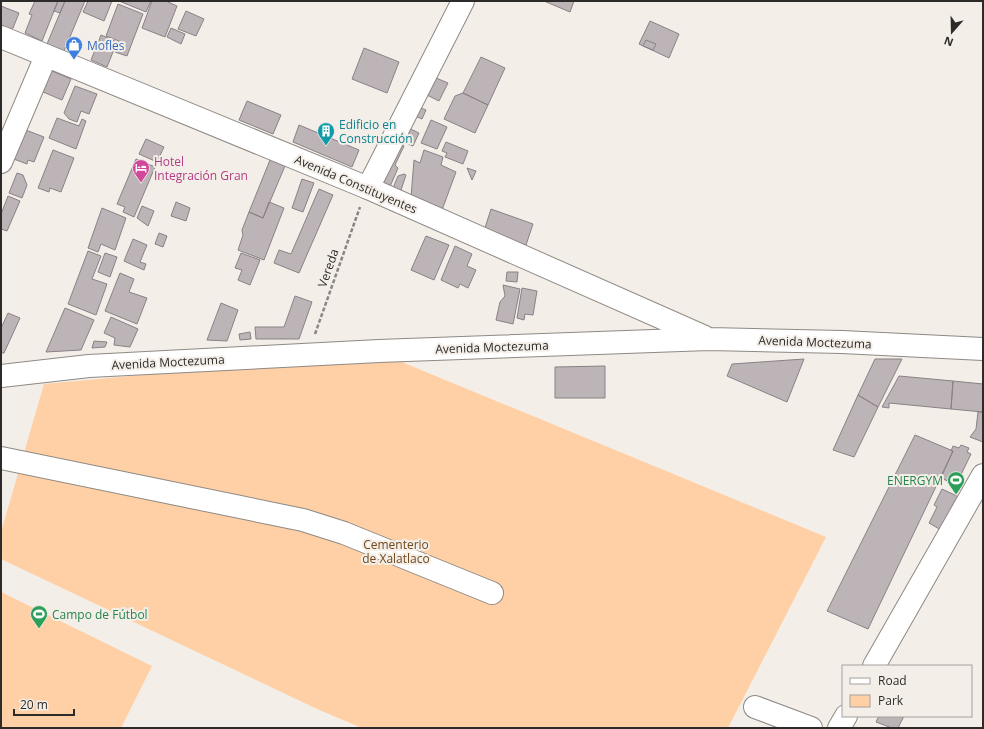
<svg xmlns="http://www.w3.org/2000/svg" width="984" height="729" font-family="'Open Sans',sans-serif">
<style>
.green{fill:#ffd0a5}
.building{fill:#bcb4b7;stroke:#898185}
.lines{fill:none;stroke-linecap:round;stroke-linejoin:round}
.minor-casing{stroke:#8e8984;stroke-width:24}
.major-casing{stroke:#8e8984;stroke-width:24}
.path{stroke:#8a8683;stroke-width:2.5;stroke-dasharray:4 2;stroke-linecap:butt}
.minor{stroke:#fff;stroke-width:22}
.major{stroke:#fff;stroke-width:22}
.labels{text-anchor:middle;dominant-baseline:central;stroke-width:4;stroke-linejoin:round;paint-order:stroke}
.shop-label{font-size:12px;fill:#366cbe;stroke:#f4eee8;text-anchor:start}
.culture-label{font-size:12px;fill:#0d838f;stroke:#f4eee8;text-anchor:start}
.hotel-label{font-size:12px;fill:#b23c85;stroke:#f4eee8;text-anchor:start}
.street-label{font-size:12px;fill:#2d2b29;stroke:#f4eee8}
.leisure-label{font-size:12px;fill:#27864d;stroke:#f4eee8;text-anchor:end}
.park-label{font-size:12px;fill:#71481c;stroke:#f4eee8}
</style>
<rect width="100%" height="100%" fill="#f4eee8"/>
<path class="green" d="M380,353l446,184 -98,191h-366l-45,-19 -316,-150v-27l43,-148z
M1,592l151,74 -31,62h-120z"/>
<path class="building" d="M35,1h23l-16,40 -17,-8 7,-18 -3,-1z
M58,1h7l-5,12 -6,-2z
M65,1h20l-21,50 -17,-7z
M88,1h24l-8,20 -21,-9z
M119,1h32l-5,11z
M152,1h14l11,5 -12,31 -23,-9z
M544,1h30l-4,11z
M118,4l25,10 -16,42 -12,-4 4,-11 -13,-5z
M1,6l18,7 -6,15 -6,1 -6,-2z
M186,11l18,8 -8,17 -18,-7z
M650,21l29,13 -10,24 -30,-14z
M171,28l14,6 -4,10 -14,-7z
M101,35l16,7 -10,25 -16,-7z
M646,40l10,4 -3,6 -10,-4z
M364,48l35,14 -12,31 -35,-14z
M481,57l24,11 -17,37 -25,-12z
M45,68l26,11 -9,21 -26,-11z
M429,75l19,8 -9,18 -18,-9z
M75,86l22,8 -8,20 -8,-3 -4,11 -8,-3 -5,-6z
M463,93l25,12 -13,28 -31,-14 11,-23z
M247,101l34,14 -8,19 -34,-14z
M413,105l13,5 -4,9 -13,-6z
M57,118l22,8 3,-7 4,2 -10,28 -27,-11z
M431,120l16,7 -10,22 -16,-6z
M299,125l60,25 -7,17 -59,-25z
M404,126l15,7 -6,13 -15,-6z
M18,127l26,10 -10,25 -6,-2 -1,4 -16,-6z
M146,139l18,8 -7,15 -18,-8z
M394,141l10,5 -9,19 3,3 -9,21 -14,-7z
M446,142l22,9 -5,13 -18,-7 2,-4 -5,-2z
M53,150l21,8 -13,34 -11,-4 -1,4 -11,-4z
M424,150l19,7 -2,8 15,7 -14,38 -31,-13 3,-37 6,3z
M136,159l19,8 -21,50 -11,-5 2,-5 -8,-3z
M270,160l15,6 -22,52 -14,-6z
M467,168l9,3 -4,9z
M17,173l6,2 4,10 -5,13 -13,-5z
M404,174l2,1 -5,15 -8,-2 5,-12z
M302,179l12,4 -11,29 -11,-4z
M319,189l14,6 -34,78 -25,-10 5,-13 12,4z
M8,196l12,5 -13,30 -6,-2v-15z
M176,202l14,6 -4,13 -15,-5z
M269,202l15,6 -20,52 -26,-10 5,-15 -1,-5 7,-18 14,6z
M142,206l12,5 -6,15 -11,-8z
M102,208l24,10 -11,32 -14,-6 -3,8 -10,-4z
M491,209l42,15 -7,21 -42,-14z
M159,233l8,3 -4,11 -8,-3z
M426,236l23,9 -15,35 -23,-10z
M133,239l14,6 -7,17 6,2 -2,6 -20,-9z
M455,246l17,8 -5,12 9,4 -8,18 -8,-4 -2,4 -17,-8z
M88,251l13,5 -9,23 15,5 -11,31 -28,-11z
M105,253l12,4 -7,20 -12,-5z
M241,253l19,7 -10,25 -12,-5 4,-10 -7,-2z
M507,272h11l-1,10 -11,-1z
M120,273l14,6 -5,13 18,6 -10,26 -32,-13z
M503,285l17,4 -7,35 -17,-4 4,-18 5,-6z
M522,288l15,3 -4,24 -8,-1 -1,6 -7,-2z
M295,296l17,6 -13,37h-43l-1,-12h29z
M221,303l17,7 -11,31 -20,-1z
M65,308l29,12 -13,30 -35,2z
M8,313l12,5 -16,35h-3v-25z
M111,317l27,12 -8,18 -16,-2 1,-7 -11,-5z
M250,332l1,7 -11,1 -1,-6z
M94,341l13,1 -2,5 -13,1z
M804,359l-17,43 -60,-26 5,-12z
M875,359h27l-24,48 -20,-12z
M605,366v32h-50v-31z
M899,376l54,5 -2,28 -62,-6v5l-7,-1z
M953,381l30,3v28l-32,-3z
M858,395l20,12 -24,50 -21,-7z
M978,412h5v30l-13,-5 6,-8z
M915,435l38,16 -85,178 -41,-18z
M961,445l8,3 -2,4 4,2 -15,31 -15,-7 12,-27h-2l2,-5 6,2z
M942,489l17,8 -18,33 -12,-7 8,-16 -3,-2z
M879,716h25l-6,12h-6l-16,-6z"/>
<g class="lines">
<g class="minor-casing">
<path id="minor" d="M1,162l45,-106
M368,188l95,-187
M1,458l302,62 41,13 148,60
M874,666l109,-191
M755,707l56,21
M839,728l7,-12"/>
</g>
<g class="major-casing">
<path id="major" d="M1,37l367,151 337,149
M1,376l88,-10 290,-15 330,-12 133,3 141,7"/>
</g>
<path class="path" d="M315,334l45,-127"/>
<use href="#minor" class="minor"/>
<use href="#major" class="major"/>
</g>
<defs>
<g id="shop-pin" transform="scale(0.9)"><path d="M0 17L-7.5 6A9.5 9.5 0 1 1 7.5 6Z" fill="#3f7fe0" stroke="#f4eee8"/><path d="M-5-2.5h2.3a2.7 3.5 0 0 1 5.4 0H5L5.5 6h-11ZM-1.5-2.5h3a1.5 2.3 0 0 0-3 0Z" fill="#fff"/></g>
<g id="building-pin" transform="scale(0.9)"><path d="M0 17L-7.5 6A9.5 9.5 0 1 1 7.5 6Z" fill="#0f9aa8" stroke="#f4eee8"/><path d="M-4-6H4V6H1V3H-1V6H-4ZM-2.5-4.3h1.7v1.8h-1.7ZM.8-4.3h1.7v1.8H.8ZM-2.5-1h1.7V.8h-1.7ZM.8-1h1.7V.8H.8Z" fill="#fff"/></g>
<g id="hotel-pin" transform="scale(0.9)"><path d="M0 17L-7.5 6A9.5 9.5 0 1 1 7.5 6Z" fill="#d1479c" stroke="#f4eee8"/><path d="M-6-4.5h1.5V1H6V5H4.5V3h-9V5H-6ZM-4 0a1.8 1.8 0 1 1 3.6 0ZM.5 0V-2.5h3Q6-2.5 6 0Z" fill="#fff"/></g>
<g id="stadium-pin" transform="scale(0.9)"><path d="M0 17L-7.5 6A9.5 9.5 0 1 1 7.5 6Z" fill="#2e9e5b" stroke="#f4eee8"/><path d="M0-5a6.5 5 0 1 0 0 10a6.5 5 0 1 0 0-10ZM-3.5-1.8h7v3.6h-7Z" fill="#fff"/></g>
</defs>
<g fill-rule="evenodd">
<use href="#shop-pin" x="74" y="45"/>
<use href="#building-pin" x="326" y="131"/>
<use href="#hotel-pin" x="141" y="168"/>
<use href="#stadium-pin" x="956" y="480"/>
<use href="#stadium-pin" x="39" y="614"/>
</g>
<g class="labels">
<g class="shop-label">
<text x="87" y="45">Mofles</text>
</g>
<g class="culture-label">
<text x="339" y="124">Edificio en<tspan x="339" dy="14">Construcción</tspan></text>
</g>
<g class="hotel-label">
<text x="154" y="161">Hotel<tspan x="154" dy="14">Integración Gran</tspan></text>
</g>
<g class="street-label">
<text transform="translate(356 184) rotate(23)">Avenida Constituyentes</text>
<text transform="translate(328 268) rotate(-71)">Vereda</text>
<text transform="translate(815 342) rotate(2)">Avenida Moctezuma</text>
<text transform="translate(492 347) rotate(-2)">Avenida Moctezuma</text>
<text transform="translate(168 362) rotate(-3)">Avenida Moctezuma</text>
</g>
<g class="leisure-label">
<text x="943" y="480">ENERGYM</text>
<text x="52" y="614" text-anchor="start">Campo de Fútbol</text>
</g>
<g class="park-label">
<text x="396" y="544">Cementerio<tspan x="396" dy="14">de Xalatlaco</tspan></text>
</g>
</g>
<rect width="984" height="729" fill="none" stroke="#2d2b29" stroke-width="4"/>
<rect x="842" y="665" width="130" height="52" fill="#f4eee8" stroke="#a4a09c"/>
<rect x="850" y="678" width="20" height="6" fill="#ffffff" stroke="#a4a09c"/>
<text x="878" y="685" font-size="12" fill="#2d2b29">Road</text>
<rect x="850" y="695" width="20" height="12" fill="#ffd0a5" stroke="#a4a09c"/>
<text x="878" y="705" font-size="12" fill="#2d2b29">Park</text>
<g transform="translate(952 32) rotate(200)" stroke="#f4eee8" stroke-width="3" paint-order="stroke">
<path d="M0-3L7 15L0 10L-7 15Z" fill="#2d2b29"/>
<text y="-6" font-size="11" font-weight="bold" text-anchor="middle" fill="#2d2b29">N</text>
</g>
<path d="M14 709v6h60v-6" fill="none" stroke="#2d2b29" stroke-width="2"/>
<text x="20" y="709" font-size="12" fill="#2d2b29" stroke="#f4eee8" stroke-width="3" paint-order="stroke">20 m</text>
</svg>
